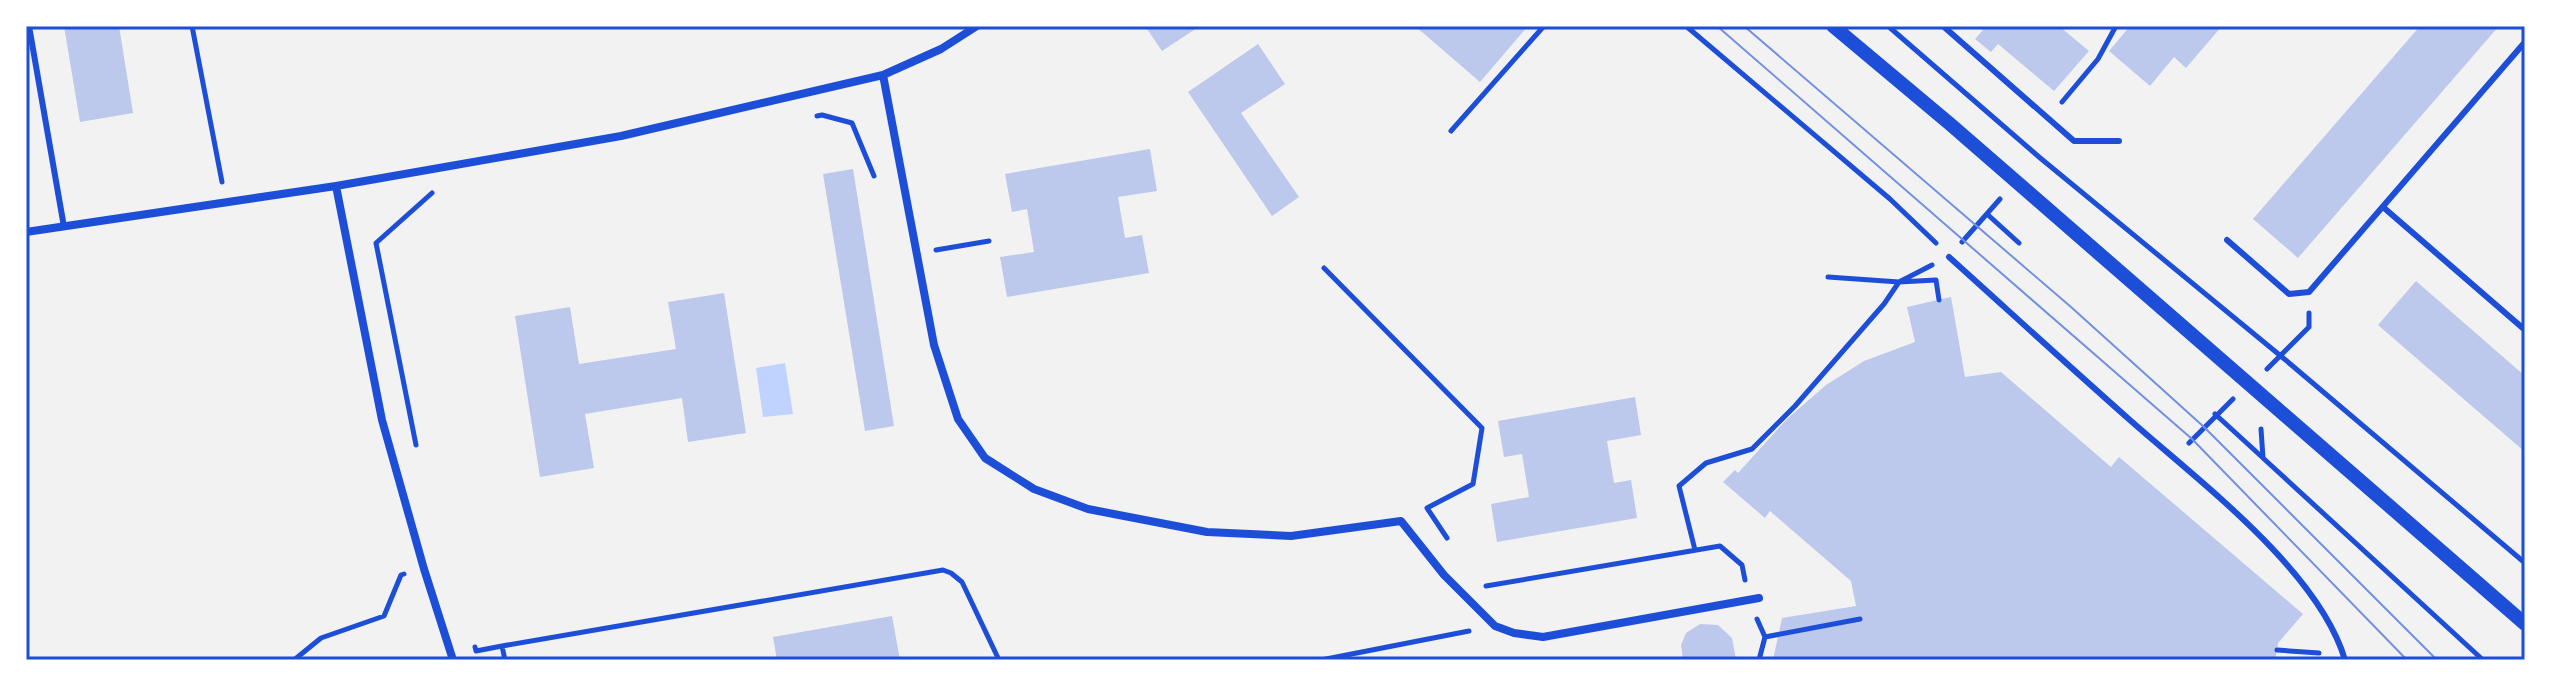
<svg xmlns="http://www.w3.org/2000/svg" width="2551" height="686" font-family="Manrope,sans-serif">
<style>
.water{fill:#bfd3fe}
.building{fill:#bdc9ec}
.lines{fill:none;stroke-linecap:round;stroke-linejoin:round}
.path{stroke:#1d4ed8;stroke-width:5}
.service{stroke:#1d4ed8;stroke-width:6}
.minor{stroke:#1d4ed8;stroke-width:8}
.tertiary{stroke:#1d4ed8;stroke-width:14}
.tram{stroke:#7290e2;stroke-width:2}
.neatline{fill:none;stroke:#1d4ed8;stroke-width:3}
</style>
<rect width="100%" height="100%" fill="#f2f2f2"/>
<path class="water" d="M785,363l8,51 -30,3 -7,-49z"/>
<path class="building" d="M64,26h55l14,87 -53,9z
M1145,26h55l-38,25z
M1415,26h113l-48,56z
M1978,26h81l30,25 -35,40 -56,-47 -7,8 -16,-13 8,-9z
M2130,26h92l-36,42 -12,-11 -24,29 -41,-35z
M2420,26h79l-201,232 -45,-39z
M1258,44l27,40 -44,29 58,84 -27,19 -84,-124z
M1150,149l7,42 -39,6 7,41 17,-3 7,38 -142,24 -7,-40 34,-5 -7,-43 -15,3 -7,-38z
M853,169l41,257 -29,5 -42,-257z
M2416,281l109,95v76l-147,-127z
M724,293l22,140 -58,9 -6,-44 -97,16 9,54 -54,9 -25,-161 55,-9 9,57 97,-15 -8,-47z
M1951,297l14,80 36,-5 110,95 8,-10 184,157 -25,29 -2,13 6,4h-509l9,-42 74,-12 -5,-25 -81,-70 -5,7 -42,-36 12,-12 3,3 49,-54 39,-34 38,-24 51,-19 -8,-35z
M1635,397l6,38 -34,6 7,42 17,-3 6,38 -140,24 -6,-38 38,-7 -7,-43 -18,3 -6,-36z
M892,616l8,44h-123l-4,-23z
M1700,624l18,1 14,13 4,22h-53l-2,-15 5,-12z"/>
<g class="lines">
<path class="path" d="M192,26l30,156
M1686,26l204,173 46,44
M1888,26l151,131 243,200 243,206
M2062,102l36,-43 18,-33
M817,116l5,-1 30,8 22,53
M1451,131l93,-105
M1987,214l32,29
M1962,242l38,-43
M936,250l53,-9
M1324,268l158,160 -9,56 -46,24
M1828,277l71,5 37,-2 3,20
M2267,369l42,-42v-14
M2215,414l47,43
M2261,429l2,29 220,202
M2189,443l44,-44
M416,445l-40,-202 56,-50
M1427,508l20,30
M1695,550l-16,-64 27,-23 46,-14 43,-43 89,-102 15,-22 33,-17
M1486,586l234,-40 22,19 3,15
M1757,619l8,18
M502,646l3,14
M475,647l1,4 26,-5 441,-76 8,3 11,9 37,78
M2277,650l42,3
M294,660l27,-22 63,-22 17,-41 3,-1
M1321,660l148,-29
M1759,660l6,-23 95,-18"/>
<path class="service" d="M29,26l35,201
M1943,26l131,115h45
M2383,207l142,123
M2227,240l62,54 20,-2 216,-250
M1949,257c61,55 121,110 182,164 69,61 188,150 214,239"/>
<path class="minor" d="M883,75l51,270 24,74 27,39 49,31 54,20 119,23 84,4 110,-15 43,54 51,51 19,7 29,4 216,-39
M336,186l46,234 42,149 29,91
M26,232l310,-46 285,-50 262,-61 58,-26 36,-23"/>
<path class="tertiary" d="M1833,26l117,98 575,500"/>
<path class="tram" d="M1717,26l475,413 215,221
M1744,26l327,281 133,120 233,233"/>
</g>
<rect width="2551" height="686" fill="none" stroke="#ffffff" stroke-width="56"/>
<rect x="28" y="28" width="2495" height="630" class="neatline"/>
</svg>
